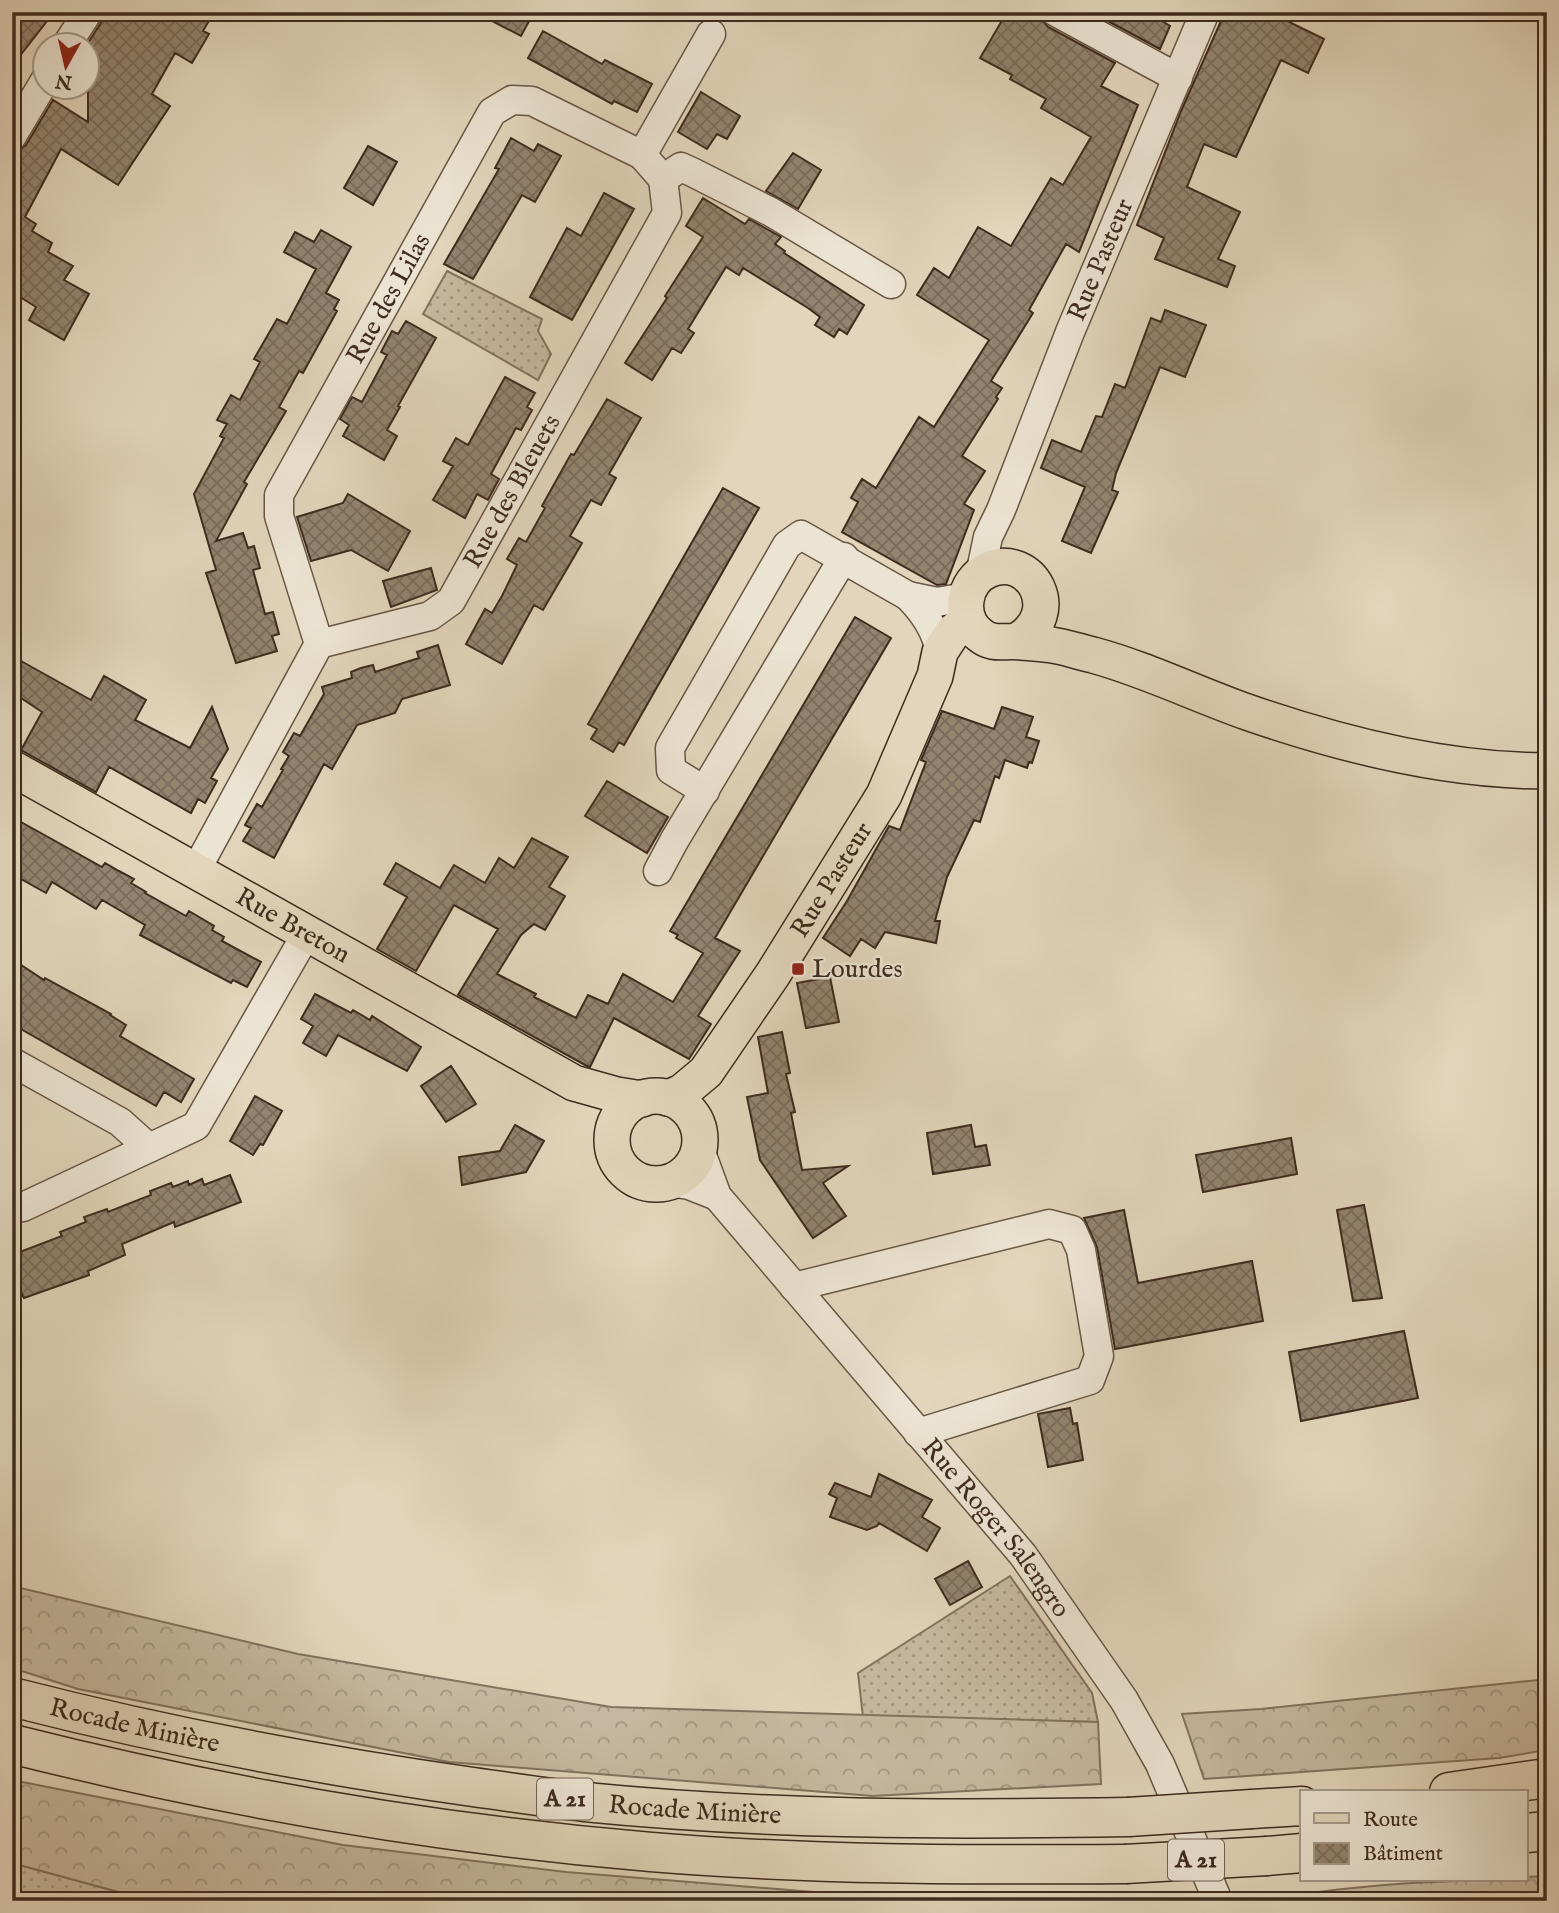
<svg xmlns="http://www.w3.org/2000/svg" width="1559" height="1913" font-family="'IM FELL English',serif">
<style>
.grass{fill:url(#grass-dots);stroke:#82725e;stroke-width:2}
.forest{fill:url(#forest-crowns);stroke:#82725e;stroke-width:2}
.building{fill:url(#building-cross-hatch);stroke:#3e2b1d;stroke-width:2}
.lines{fill:none;stroke-linecap:round;stroke-linejoin:round}
.minor-casing{stroke:#675644;stroke-width:31}
.major-casing{stroke:#3e2b1d;stroke-width:38}
.highway-casing{stroke:#3e2b1d;stroke-width:41}
.minor{stroke:#ece4d3;stroke-width:28}
.major{stroke:#e2d5bb;stroke-width:35}
.highway{stroke:#e2d5bb;stroke-width:38}
.highway-bridge-casing{stroke:#3e2b1d;stroke-width:41;stroke-linecap:butt}
.highway-bridge{stroke:#e2d5bb;stroke-width:38}
.poi-dot{fill:#8f2418;stroke:#ece4d3;stroke-width:2.5}
.labels{text-anchor:middle;dominant-baseline:central;stroke-width:5;stroke-linejoin:round;paint-order:stroke}
.shield{fill:#ece4d3;stroke:#726254;stroke-width:2}
.shield-label{font-size:24px;font-weight:bold;fill:#3e2b1d}
.street-label{font-size:26px;fill:#3e2b1d;stroke:#ece4d3}
.poi-label{font-size:26px;fill:#3e2b1d;stroke:#ece4d3;text-anchor:start}
</style>
<defs>
<pattern id="grass-dots" width="8" height="8" patternUnits="userSpaceOnUse" patternTransform="scale(1.75)"><rect width="8" height="8" fill="#c6b8a0"/><path d="M2 2h.1M6 6h.1" fill="none" stroke="#a29682" stroke-width="1.8" stroke-linecap="round"/></pattern>
<pattern id="forest-crowns" width="20" height="18" patternUnits="userSpaceOnUse" patternTransform="scale(1.75)"><rect width="20" height="18" fill="#c6b8a0"/><path d="M2 6a3 3 0 1 1 6 0M12 15a3 3 0 1 1 6 0" fill="none" stroke="#a29682"/></pattern>
<pattern id="building-cross-hatch" width="8" height="8" patternUnits="userSpaceOnUse" patternTransform="scale(1.75)"><rect width="8" height="8" fill="#93836f"/><path d="M0 0l8 8M0 8l8-8" fill="none" stroke="#796b5b"/></pattern>
</defs>
<rect width="100%" height="100%" fill="#e2d5bb"/>
<filter id="stains"><feTurbulence type="fractalNoise" baseFrequency=".00286" numOctaves="4"/><feColorMatrix values="0 0 0 0 .2 0 0 0 0 .09 0 0 0 0 .02 0 0 0 .5 -.17"/></filter>
<radialGradient id="worn" r=".72"><stop offset=".6" stop-color="#630" stop-opacity="0"/><stop offset="1" stop-color="#630" stop-opacity=".3"/></radialGradient>
<path class="grass" d="M447,271l95,48 -4,12 13,23 -13,26 -115,-66z
M1010,1576l82,117 6,29 -235,-5 -5,-44z
M12,1863l114,31 37,7h-151z"/>
<path class="forest" d="M12,1586l286,68 313,53 487,15 3,62 -228,12 -424,-34 -371,-73 -66,-21z
M1547,1679v71l-48,8 -295,21 -22,-65 79,-5z
M12,1780l331,65 223,27 260,21 328,5 5,3h-996l-37,-7 -114,-31z
M1547,1876v25h-281c82,-17 176,-21 260,-21v-3z"/>
<path class="building" d="M12,12h42l-42,54z
M105,12h109l-11,19 6,3 -17,29 -17,-10 -23,41 18,12 -52,79 -57,-36 -36,68 11,7 -4,7 20,12 -4,9 25,14 -9,14 25,14 -25,46 -35,-20 7,-13 -24,-15v-131l6,-10 8,-6 27,-45 35,22v-79l14,-22z
M475,12h59l-13,24z
M1007,12h32l3,8 6,7 67,36 -14,23 37,19 -59,147 -13,-8 -37,66 4,3 -42,68 11,7 -6,9 2,2 -36,57 23,15 -21,33 10,6 -28,74 -9,1 -95,-53 16,-30 -7,-4 11,-19 14,9 43,-71 15,10 55,-87 -72,-45 17,-27 15,10 29,-51 33,19 40,-68 12,7 28,-48 -50,-29 5,-9 -36,-20 2,-4 -32,-17z
M1091,12h76l-5,9 8,5 -10,23z
M1225,12h58l-2,6 43,21 -16,34 -27,-13 -45,97 -32,-13 -17,43 53,25 -22,47 17,7 -8,21 -72,-28 9,-21 -27,-13 44,-114z
M543,31l59,33 3,-4 47,24 -15,28 -23,-11 -2,3 -84,-46z
M701,92l39,24 -13,23 -10,-5 -10,15 -29,-17z
M511,138l23,13 4,-7 23,12 -26,46 -13,-7 -49,84 -29,-15 55,-95 -4,-1z
M368,146l29,16 -24,43 -29,-17z
M793,153l28,17 -23,39 -32,-18z
M604,193l30,16 -62,111 -42,-23 37,-69 14,8z
M703,198l42,26 4,-5 32,18 -6,7 10,7 -1,2 80,52 -17,29 -8,-5 -5,8 -19,-12 5,-8 -12,-9 -65,-40 -4,7 -13,-8 -38,62 6,4 -13,20 -9,-5 -20,32 -27,-17 42,-65 -2,-2 38,-59 -17,-11z
M321,230l30,17 -25,46 13,7 -5,9 3,2 -34,62 -4,-2 -20,36 7,4 -42,71 3,2 -31,57 27,-8 5,15 6,-2 6,22 -7,2 12,44 8,-2 6,22 -7,2 5,15 -41,12 -30,-90 10,-3 -22,-76 30,-56 -4,-2 7,-12 -10,-4 14,-25 9,5 20,-38 -6,-3 23,-40 10,5 29,-55 -32,-17 11,-20 19,10z
M1165,310l41,15 -21,52 -25,-10 -44,106 -4,17 6,2 -27,61 -29,-12 23,-54 -44,-19 11,-28 29,12 15,-36 6,1 13,-33 10,4 26,-70 10,4z
M406,321l30,17 -38,68 2,1 -13,23 10,6 -13,24 -41,-24 6,-11 -9,-6 12,-22 10,5 25,-47 -6,-3 11,-21 6,3z
M505,377l30,16 -8,14 5,3 -11,20 -5,-2 -25,46 8,5 -11,21 -11,-6 -12,24 -32,-18 20,-34 -10,-5 13,-23 12,7z
M607,399l34,19 -32,56 7,4 -15,27 -10,-5 -21,36 12,7 -39,67 -9,-5 -32,59 -36,-20 19,-35 7,4 10,-17 15,-31 -10,-6 12,-21 7,4 19,-34 -3,-2 29,-52 3,1z
M723,488l36,20 -135,237 -5,-3 -6,10 -22,-13 6,-10 -9,-5z
M348,494l62,37 -22,40 -37,-21 -40,11 -14,-44 46,-14z
M431,568l6,22 -46,17 -8,-26z
M855,617l36,21 -176,300 25,13 -42,65 13,8 -22,35 -75,-41 -24,49 -3,-1 -129,-71 40,-66 -44,-24 -38,66 -39,-22 30,-52 -23,-13 12,-21 44,25 14,-23 31,18 14,-25 15,10 18,-30 36,19 -19,30 16,9 -20,34 -11,-6 -13,11 -24,39 39,20 -2,3 42,21 12,-23 20,9 15,-30 50,28 30,-49 -27,-15 2,-3 -8,-4z
M438,645l12,40 -48,14 -7,14 -38,12 -25,44 -8,-5 -50,94 -31,-17 8,-13 -6,-3 12,-21 5,3 21,-37 -2,-1 8,-13 -6,-4 11,-19 6,3 24,-42 -2,-7 30,-9 -1,-6 10,-4 12,-3 2,7 44,-14 -2,-6z
M12,656l79,44 13,-24 42,24 -11,20 55,28 22,-41 16,42 -17,29 6,3 -12,22 -7,-4 -7,14 -82,-46 -13,25 -75,-42 21,-38 -30,-20z
M1002,707l31,10 -7,20 13,4 -7,22 -3,-1 -2,6 -22,-8 -6,18 -4,-2 -15,46 -6,-2 -27,57 -12,44h5l-4,22 -51,-11 -10,16 -14,-9 -11,17 -27,-18 24,-37 42,-75 11,4 26,-68 -5,-2 21,-49 52,18z
M607,781l61,36 -21,36 -62,-37z
M12,817l90,50 3,-4 14,8 15,8 -3,4 15,9 -1,1 41,23 3,-5 25,15 -2,4 12,7 -2,4 39,21 -14,25 -14,-7 -2,3 -91,-48 5,-10 -43,-25 -6,9 -44,-27 -6,11 -34,-19z
M12,959l32,21 1,-2 66,36 -1,1 16,10 -6,11 74,43 -13,23 -17,-10 -8,14 -144,-82z
M830,977l9,45 -33,6 -9,-45z
M315,994l36,19 2,-3 17,10 2,-4 49,31 -14,24 -69,-36 -12,21 -23,-13 10,-17 -12,-7z
M782,1032l8,41 -4,1 9,38 -4,1 11,57 46,-4 -25,17 23,33 -33,22 -53,-78 -13,-63 21,-4 -10,-56z
M451,1066l25,38 -30,18 -25,-36z
M255,1096l27,15 -19,34 -3,-1 -7,11 -23,-14z
M515,1125l29,16 -18,31 -64,13 -3,-28 41,-6z
M971,1125l4,22 11,-2 4,20 -57,9 -6,-41z
M1291,1138l6,36 -94,18 -7,-37z
M230,1175l11,27 -66,25 -1,-5 -52,22 3,11 -37,16 1,4 -65,23 -5,-10 -7,3v-36l50,-19 -2,-4 26,-10 -2,-5 23,-8 1,3 43,-17 -1,-4 21,-8 2,4 15,-6 1,4 13,-6 2,6z
M1364,1205l18,93 -29,3 -16,-91z
M1124,1210l14,73 114,-22 11,60 -148,28 -18,-102 -13,-29z
M1404,1331l14,67 -117,23 -12,-69z
M1070,1408l3,16 4,-1 6,37 -35,7 -10,-53z
M879,1474l53,26 -10,17 18,11 -13,23 -48,-28 -2,3 -10,4 -37,-13 7,-19 -8,-4 6,-11 36,14z
M968,1561l14,26 -32,18 -15,-26z"/>
<g class="lines">
<g class="minor-casing">
<g id="minor">
<path d="M1056,12l122,66"/>
<path d="M66,46l22,-34"/>
<path d="M12,136l34,-57"/>
<path d="M663,179l18,-12 11,5 79,40 120,72"/>
<path id="s1" d="M980,575l8,-38 13,-27 69,-178 135,-320"/>
<path d="M908,596c16,16 28,33 32,56"/>
<path id="s2" d="M319,644l-40,-128v-21l213,-383 20,-12 20,1 110,54"/>
<path d="M705,791l-34,-21 -1,-22 117,-203 14,-10 107,61 29,6 29,-5"/>
<path id="s3" d="M196,870l123,-226 111,-28 21,-15 216,-388 -4,-34 -21,-24 69,-121"/>
<path d="M658,871l16,-30 170,-284"/>
<path d="M12,1062l108,60 29,26"/>
<path id="s4" d="M699,1147l18,49 306,359 101,145 36,64 58,137"/>
<path d="M668,1182l21,3 28,11"/>
<path d="M12,1208l11,-1 173,-81 111,-193"/>
<path d="M794,1287l255,-63 23,6 9,20 18,106 -9,24 -172,53"/>
</g>
</g>
<g class="major-casing">
<g id="major">
<path d="M1017,641c49,-28 14,-90 -29,-71 -25,11 -31,48 -8,65 13,11 25,5 40,7 11,0 21,2 32,3 14,2 27,7 41,10 52,14 103,39 154,57 95,33 198,59 300,59"/>
<path id="s5" d="M12,768l562,315 43,12 25,4"/>
<circle cx="656" cy="1140" r="44"/>
<path id="s6" d="M668,1098l14,-6 24,-20 67,-98 111,-179 51,-119 5,-24 13,-20 15,-12"/>
</g>
</g>
<g class="highway-casing">
<g id="highway">
<path id="s7" d="M12,1697c152,39 305,68 461,90 37,5 75,11 112,15 180,18 362,18 543,15"/>
<path d="M12,1744c210,53 424,90 639,108 158,13 316,13 474,12"/>
<path d="M1449,1792l98,-14"/>
<path d="M1252,1809l50,-3"/>
<path d="M1526,1833l21,-2"/>
<path d="M1267,1856l35,-3"/>
</g>
</g>
<use href="#minor" class="minor"/>
<use href="#major" class="major"/>
<use href="#highway" class="highway"/>
<g class="highway-bridge-casing">
<path id="highway-bridge" d="M1128,1817l124,-8
M1125,1864l142,-8"/>
</g>
<use href="#highway-bridge" class="highway-bridge"/>
</g>
<rect class="poi-dot" x="791" y="962" width="14" height="14" rx="3.5"/>
<g class="labels">
<g class="shield">
<rect x="537" y="1778.5" width="56" height="41" rx="5"/>
<rect x="1168" y="1839.5" width="56" height="41" rx="5"/>
</g>
<g class="shield-label">
<text x="565" y="1799">A 21</text>
<text x="1196" y="1860">A 21</text>
</g>
<g class="street-label">
<text stroke="none"><textPath href="#s1" startOffset="338">Rue Pasteur</textPath></text>
<text stroke="none"><textPath href="#s2" startOffset="380">Rue des Lilas</textPath></text>
<text stroke="none"><textPath href="#s3" startOffset="523">Rue des Bleuets</textPath></text>
<text stroke="none"><textPath href="#s6" startOffset="276">Rue Pasteur</textPath></text>
<text stroke="none"><textPath href="#s5" startOffset="322">Rue Breton</textPath></text>
<text stroke="none"><textPath href="#s4" startOffset="486">Rue Roger Salengro</textPath></text>
<text stroke="none"><textPath href="#s7" startOffset="126">Rocade Minière</textPath></text>
<text stroke="none"><textPath href="#s7" startOffset="693">Rocade Minière</textPath></text>
</g>
<g class="poi-label">
<text x="812" y="969">Lourdes</text>
</g>
</g>
<rect width="1559" height="1913" fill="none" stroke="#e2d5bb" stroke-width="42"/>
<rect x="14" y="14" width="1531" height="1885" fill="none" stroke="#3e2b1d" stroke-width="3.5"/>
<rect x="21" y="21" width="1517" height="1871" fill="none" stroke="#3e2b1d" stroke-width="2"/>
<rect x="1300" y="1790" width="228" height="91" fill="#ece4d3" stroke="#a69a8a" stroke-width="2"/>
<rect x="1314" y="1813" width="35" height="10" fill="#e2d5bb" stroke="#a69a8a" stroke-width="2"/>
<text x="1363" y="1826" font-size="21" fill="#3e2b1d">Route</text>
<rect x="1314" y="1843" width="35" height="21" fill="url(#building-cross-hatch)" stroke="#a69a8a" stroke-width="2"/>
<text x="1363" y="1860" font-size="21" fill="#3e2b1d">Bâtiment</text>
<g transform="translate(66 66) rotate(188)"><circle r="33" fill="#ece4d3" stroke="#a69a8a" stroke-width="2"/>
<path d="M0-5L12 26L0 18L-12 26Z" fill="#8f2418"/>
<text y="-10" font-size="19" font-weight="bold" text-anchor="middle" fill="#3e2b1d">N</text>
</g>
<rect width="100%" height="100%" filter="url(#stains)"/>
<rect width="100%" height="100%" fill="url(#worn)"/>
</svg>
